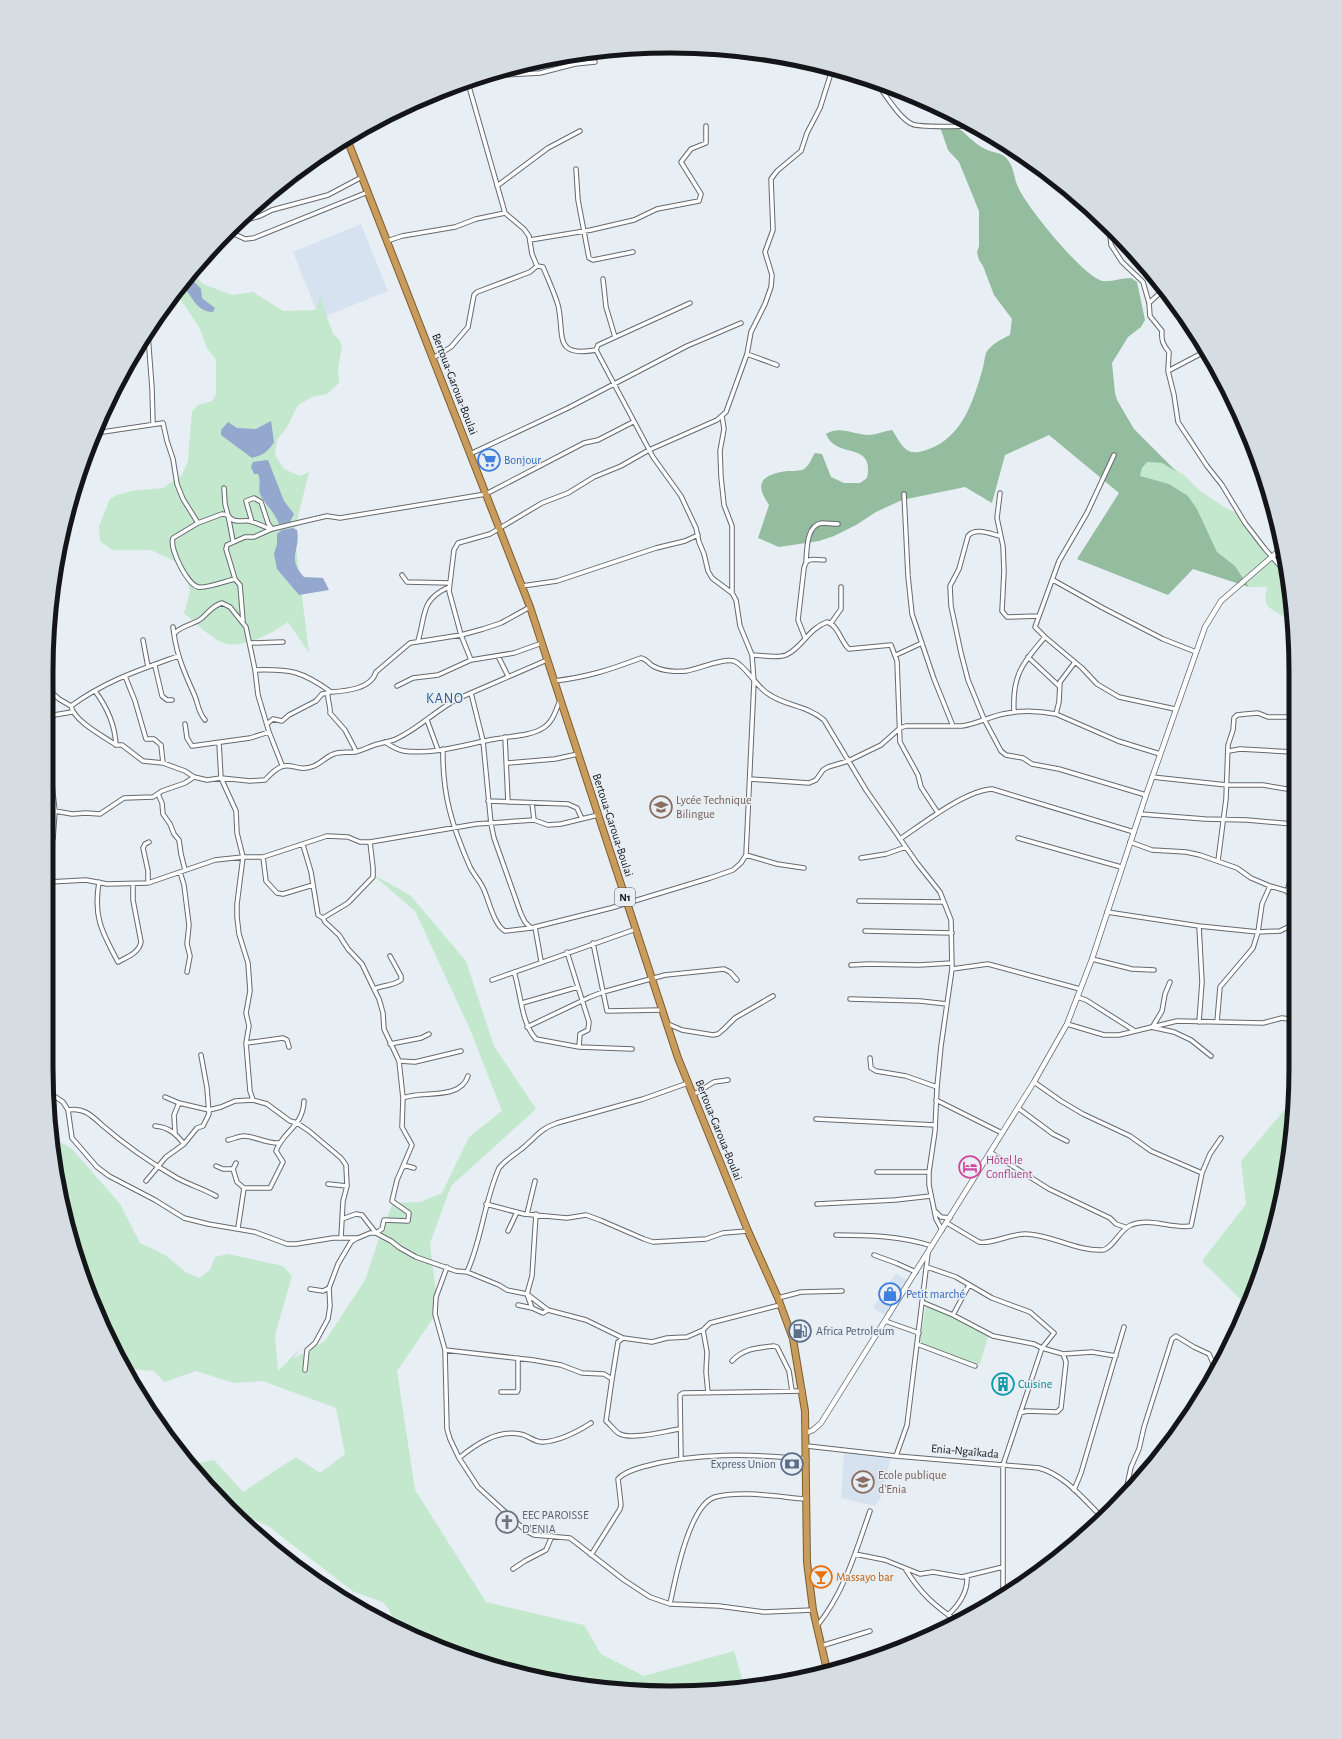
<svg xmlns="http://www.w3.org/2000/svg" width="1342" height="1739" font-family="'Alegreya Sans',sans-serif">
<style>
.built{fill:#d6e2ef}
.green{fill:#c3e8cd}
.forest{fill:#94bc9f}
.water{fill:#94a7ce}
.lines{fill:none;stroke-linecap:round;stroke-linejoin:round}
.minor-casing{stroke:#656a70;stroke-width:5.5}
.tertiary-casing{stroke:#656a70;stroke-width:6}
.trunk-casing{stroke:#805c2a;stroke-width:8}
.minor{stroke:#fff;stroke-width:3.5}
.tertiary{stroke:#fff;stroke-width:4.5}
.trunk{stroke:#c89c5c;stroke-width:6}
.labels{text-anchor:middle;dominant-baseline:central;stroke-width:3;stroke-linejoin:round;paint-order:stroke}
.shield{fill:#e7eef4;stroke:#53565a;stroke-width:1}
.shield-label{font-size:11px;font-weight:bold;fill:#131518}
.street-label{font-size:12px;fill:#131518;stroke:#e7eef4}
.shop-label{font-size:12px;fill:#366cbe;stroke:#e7eef4;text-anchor:start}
.education-label{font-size:12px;fill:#785e54;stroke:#e7eef4;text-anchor:start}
.hotel-label{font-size:12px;fill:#b23c85;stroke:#e7eef4;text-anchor:start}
.service-label{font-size:12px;fill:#4e5e75;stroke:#e7eef4;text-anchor:start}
.culture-label{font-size:12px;fill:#0d838f;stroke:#e7eef4;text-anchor:start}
.worship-label{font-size:12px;fill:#5b616d;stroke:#e7eef4;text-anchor:start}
.food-label{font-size:12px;fill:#c56008;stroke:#e7eef4;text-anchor:start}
.quarter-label{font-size:14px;letter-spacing:1px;fill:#2b578c;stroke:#e7eef4}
.rim{fill:none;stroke:#131518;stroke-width:5}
</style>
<rect width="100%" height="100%" fill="#e7eef4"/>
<path class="built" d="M361,224l27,67 -62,25 -6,-19 -4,13 -23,-58z
M896,1273l11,7 -22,35 -12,-7z
M844,1451l47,6 -11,42 -5,7 -34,-8z"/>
<path class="green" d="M192,272l11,12 29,11 21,-3 30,19 33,-1 4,-14 13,38 6,5 3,7 -4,23 1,14 -12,11 -15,3 -14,8 -11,22 -10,13 -2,15 9,14 16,7 9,-4 -15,61 15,120 -21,-31c-15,11 -42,25 -61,22 -10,-1 -36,-24 -43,-31l6,-21 -4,-15 -8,-14 -27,-13h-39l-12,-9 -1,-15 11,-27 7,-4 15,-4 31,-3 19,-13 6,-14 4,-50 6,-6 14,-4 4,-6v-35l-9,-12 -8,-21 -24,-36z
M1147,462l15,1 22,12 16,16 26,17 13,6 50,70 2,42c-9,-19 -32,-11 -24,-39h-18l-14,-21 -18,-14 -20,-43 -9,-13 -13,-8 -35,-12 2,-8z
M372,874l38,21 56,66 28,85 42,63 -85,77 -21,57 8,68 -41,60 18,119 71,112 98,23 17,29 43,22 90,-25 11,37 -74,5 -81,-5 -81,-16 -77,-26 -33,-17 -11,-21 -5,-6 -29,-10 -86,-66 -40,-18 -38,-43 24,-5 29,32 53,-35 24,16 25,-19 -9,-46 -73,-27 -29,2 -38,-12 -32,11 -10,-11 -31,-3 -29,-61 -27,-77 -16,-80v-13l21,12 48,55 20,39 25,12 22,18 12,5 11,-8 5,-13 13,-3 55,12 9,10 -17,59 3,36 23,-23 -8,11 32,-18 40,-61 15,-45 13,-32 28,-1 21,-9 27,-56 33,-26 -33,-84 -54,-116z
M1294,1096l-3,54 -16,80 -27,79 -4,-6 -42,-42 44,-57 -5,-43 41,-48z
M926,1305l13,4 50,25 -9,30 -11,1 -50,-19z"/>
<path class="forest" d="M954,125c11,7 19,18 31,24 7,4 17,3 22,10 7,7 7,20 11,28 8,19 66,91 85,94 8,1 19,-3 28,-3l6,4 8,38 -4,7 -13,10 -16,26 3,30 2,7 17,29 43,43 -15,-9 -15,-1 -5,6 -2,8 29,8 19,12 9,13 20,43 18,14 14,21 -56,-18 -25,26 -91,-36 42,-66 -70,-58 -44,20 -13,48 -27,-16 -63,13 -26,12 -20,13 -22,11 -15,5 -40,6 -21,-9 11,-33c-15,-22 -8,-30 18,-34 4,0 11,0 15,-1 7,-3 9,-11 13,-17l7,1 9,23 13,6h16l7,-5c8,-38 -31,-18 -41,-44 14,-9 28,1 44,1 8,-1 15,-4 22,-5 12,18 14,28 37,19 33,-12 44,-47 53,-78 2,-5 2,-12 4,-18 4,-8 16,-14 24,-18l2,-16 -18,-24 -11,-29 -4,-6 -2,-8 2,-6v-35l-20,-49 -11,-12 -8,-23z"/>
<path class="water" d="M189,276l12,13 1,9 13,10 -2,4c-17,0 -21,-17 -32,-28z
M271,421l3,21c-6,10 -11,13 -22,16l-31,-23v-5l7,-8 9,6 19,1z
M268,460l16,41 10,13 -4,8 -11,2c-5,-13 -12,-17 -18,-28 -4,-7 1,-15 -3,-22h-4l-3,-7 2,-5z
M293,528l4,2c4,21 -11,27 7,47l19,1 6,12 -30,5 -22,-26 -3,-15 3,-10v-10l5,-4z"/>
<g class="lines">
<g class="minor-casing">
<path id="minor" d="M877,84c9,11 22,34 35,40 8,4 47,2 58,2
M469,86l34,-11 37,-2 35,-9 20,-2
M576,169l2,31 11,58 4,2 40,-8
M497,186l51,-38 32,-17
M239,222l21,-6 12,-6 56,-15 34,-18
M1109,226l2,19 11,17 21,20 6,21 1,13 12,15c-1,9 1,14 7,21l-1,19 6,24 4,27 29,44 15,19 23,38 20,26 22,25
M230,232l15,7 9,-1 114,-46
M530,240l61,-10 43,-10 23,-11 42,-8 2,-7 -20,-32 10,-13 15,-6v-17
M387,241l15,-5 53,-9 21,-8 29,-6
M537,266l6,1c5,12 11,25 15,38 7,29 -6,53 38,45
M603,279l3,28 9,30
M1149,303l14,-13
M148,335l4,53 1,36
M747,354l30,11
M433,358l18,-11 17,-20 6,-32 3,-3 53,-20 7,-6 -5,-12 -3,-18 -5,-7 -19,-16 -37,-130
M1168,371l38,-20
M722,416l2,13 -4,22 1,26 3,28 8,21v67
M96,433l67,-10 4,18 6,18 4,25 6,15 15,24 -25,15c-4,10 14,46 25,49 7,2 28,-6 37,-8l-9,-30 1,-4 18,-8h9l18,-8 29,-7 26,-6 13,2 146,-24 98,-51 14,-3 35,-18
M470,454l98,-46 119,-62 54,-23
M1114,455l-27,58 -28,48 -24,66 10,10 37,31 15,16 22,13 56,12
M224,488l1,16 3,11 5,26
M1000,493l-3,25 6,28 1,25 -2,40 5,6 32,-1
M904,494l4,82 4,38 22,65 19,47
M252,522l-6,-21 8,-3 7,4 7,21 4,6
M198,523l24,-9 6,1c5,9 13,5 21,6 7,1 15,6 22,8
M1000,536c-9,-2 -25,-9 -32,0l-9,33 -9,17 1,20 10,47 7,27 16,39 17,32 5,4 17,3 9,6 27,5 87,26
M806,562c1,-12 0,-37 16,-39 5,0 11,1 16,1
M402,575l5,7 43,1
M235,579l5,6 3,36
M1053,580l50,28 60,31 33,13
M522,586l35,-5 99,-33 29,-7 13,-6
M831,623l10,-14v-22
M173,627l1,7
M805,638l-7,-18 6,-52c3,-12 9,-8 20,-8
M143,640l5,27
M418,641c8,-26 2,-41 31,-54
M250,643l33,-1
M752,655c10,0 24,4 34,0 16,-7 22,-26 41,-33 11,3 14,20 22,27l42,-4 6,16 3,81 18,33 3,12 17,26
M896,655l26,-12
M498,656l10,20
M1028,657l31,29
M471,660l-10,-25 -12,-44 5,-41 4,-7 32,-9 52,-31 26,-10 26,-16 27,-11 28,-16 68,-30 9,-8 21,-58 4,-22 14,-28 6,-17 1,-12 -7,-23 8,-22 -2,-51 6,-8 24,-20 6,-18 13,-25 12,-38
M153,665l2,1 7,30 5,4h5
M255,670c36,-1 47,1 76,22 15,-1 40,-3 45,-20l34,-29 51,-8 22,-6 18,-6 29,-16
M125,676l10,25 11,38h8l7,6 2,18
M554,681c34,-4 55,-11 87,-23 6,1 8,6 12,8 9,5 23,6 33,5 13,-2 36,-13 48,-10 11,4 22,25 33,32 17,13 40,12 57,27l42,70 51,73 23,29 11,28 1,49 -11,77 -4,41 -2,44 -6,41v13l7,34 6,11
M397,686l16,-8 25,-3 33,-15 43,-7 28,-10
M48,689l11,10 12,7c3,15 32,30 45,39h6l21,16 20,2 22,8 9,6 13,3 14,-2 29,3 15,-1c25,-28 27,-5 49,-14 7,-3 13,-10 20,-12 7,-3 14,-1 21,-2 9,-2 15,-6 23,-8 6,-2 12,-2 18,-5 22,-10 39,-28 61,-40l90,-39
M95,691c12,16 20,34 21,54
M471,693l12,48 8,83 3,14 27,76 4,8 6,6
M71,706c34,-25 68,-36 107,-50
M1014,712c-2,-37 8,-48 31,-75
M1056,714l3,-12 1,-20 15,-20
M48,716l24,-4
M205,720c-8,-10 -6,-15 -11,-26 -9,-20 -17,-38 -20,-60 7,-9 20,-9 28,-16 7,-6 10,-12 20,-15l8,4 16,20 9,43 3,25 11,37 13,33
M427,720l11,30
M48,721l3,55 4,35 -2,28
M185,724l2,14 5,8 58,-8 19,-6
M267,724l6,-5 9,2 7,-6 27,-14 6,-7 6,-1c-1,8 3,13 2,20l15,17 11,21
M505,737l3,65
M385,742c6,4 12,8 19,9 31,4 62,-7 91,-12 15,-3 36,-3 48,-11 10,-6 13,-18 17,-28
M219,743l2,35 15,33 1,22 6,24 -6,47v13l2,17 9,29 2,28 -4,22 3,13 -3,17 4,48 3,9
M443,749c-1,45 9,77 27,118 4,8 11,15 14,23 5,11 10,35 21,41l26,-3 80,-20 99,-30 23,-8 8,-7 5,-8 8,-173 -2,-27 -12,-29 -4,-26 -4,-7 -20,-15 -4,-7 -4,-17 -5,-12 -3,-14 -15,-32 -28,-39 -57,-107 2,-5 92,-42
M1229,751l11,-2 52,3
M507,763l48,-4 23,-5
M1152,777l75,8h36l30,5
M750,779l59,4 7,-3 7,-10 5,-3 20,-6 33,-16 19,-17 6,-2h56c14,-2 27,-9 41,-12 17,-4 37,-3 53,0l62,27 42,13
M158,794l4,9 1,11 7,10 4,10 5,6 2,14 4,16
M488,801l80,3 9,4 5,11
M532,803l2,17
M49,812l6,-1 17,3 14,-1 14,1 24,-16 29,-1 9,-6 23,-8 9,-6
M1140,814l65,5 42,1 46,4
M1018,838l103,29
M900,839c24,-16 64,-48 92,-50l142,43
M1130,842l22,8 34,2 14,3 37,13 14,10 19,8 24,7
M303,845l8,27 7,43 5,3 25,-15 25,-26v-9l-3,-26
M746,855l31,9 27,4
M263,857l3,24 11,12 6,1 30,-9
M861,858l25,-4 20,-7
M1218,861l8,-62 2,-54 5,-15 1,-12 3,-3 9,-1 12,-1 10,4h24
M180,872l4,13 5,40 -2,19 3,12 -3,16
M49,882l37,-2 21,4 41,-1 67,-23 28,-3h20l64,-21 21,1 12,5h10l106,-18 58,-4 14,5 13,-1 37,-9
M99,882c-6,35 3,50 19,80 9,-5 21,-9 23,-20l-8,-42v-16
M148,883v-12l-5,-23 2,-4 4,-2
M1287,892l7,-26
M859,901l85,1
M1107,912l92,14 59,6 22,-1 14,-7
M323,918l2,4 14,13 9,14 14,15 12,25c9,-4 19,-3 27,-9v-4l-11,-20
M1199,926l3,56 -3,40
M535,927l6,34
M865,931l87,2
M593,943l14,68 55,-1
M567,952l22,70 -1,8 -8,4 -1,13
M1092,959l40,10 22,1
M851,965l18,-1 50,1 33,-2
M952,969l36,-5 92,25
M514,972c7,21 7,51 22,67l43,8 53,2
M492,980l144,-51
M1077,997l9,3 49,31
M850,999l70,2 27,3
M522,1003l56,-16
M1217,1022l3,-35 33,-39 5,-16 4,-28 8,-18
M668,1024l14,6 31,5 5,-1 6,-5 11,-11 38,-22
M1067,1024l37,11h15l58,-14 86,2 19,-5 13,2
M1153,1026l9,-15 3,-17 5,-12
M527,1027l63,-30 13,-5 62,-17 59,-6 6,3 7,8
M1151,1027l23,5 17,8 20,16
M246,1043l37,-5 4,2 2,7
M390,1044l31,-6 8,-4
M870,1058l1,10 5,3 30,5 31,11
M399,1061l16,1 46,-11
M1034,1082l27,19 22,13 47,22 21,15 51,22
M51,1094l12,8 5,8 4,28 25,29 12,9 46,24 29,18 24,6 47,8 32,12h9l37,-6h25l12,-5h6l15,8 9,7 16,9 40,14 11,1 32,13 8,5 20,4 21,16 38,10 37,18 29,4 15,-4 20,-1 16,-7 7,-7 70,-18
M693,1095l21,-13 14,-2
M165,1097l14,6 30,7 12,-3 14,-6 18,-1 14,4 23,17 7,2 12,8 32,27 5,7 1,21 -4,15 -2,37
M403,1098c18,-8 57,3 65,-22
M936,1100l66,33
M1018,1108l35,26 14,7
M68,1110c15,-3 23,5 34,15 23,20 49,38 75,53 13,7 27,11 39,18
M816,1119l119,6
M155,1126c14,1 21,8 29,18
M175,1133l-1,-18 5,-12
M228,1140c5,-1 11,-4 16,-4 10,0 24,8 35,7
M990,1152l59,37 61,29 6,6 9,3
M236,1163l-3,6 4,13 7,6 -6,40
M216,1166l7,3h10
M403,1167l4,-1 7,2
M877,1172h52
M146,1181l20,-24 18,-13 13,-16 6,-2 6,-12 -2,-26 -6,-33
M328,1184l19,2
M244,1188h26l13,-26 -7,-11c7,-20 27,-24 28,-50
M486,1204l38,10 43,4 19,-3 14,5 44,19 9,3 53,-3 17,-6 25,-2
M817,1204l78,-4 36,-4
M936,1212l5,5 9,1
M527,1214l8,-33
M342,1219l14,-5 6,1 14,18 6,-4 2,-9 24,1 1,-8 -17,-12 5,-21 15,-35 -10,-18 1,-29 -4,-37 -15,-32 -1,-16 -4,-14 -5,-10
M947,1223l32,19c12,3 32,-9 48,-8 25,1 49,17 75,16 10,0 18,-21 29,-25 18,-8 41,4 60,1l11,-53 8,-19 11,-16
M508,1231l9,-19
M836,1235c33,0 65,1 96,11
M874,1255l22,8 20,9
M447,1267l-11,30 -1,17 10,36 2,79 3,10 9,19 19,29 48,44 8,4 36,3 54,42 26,17 20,7 49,2 45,6 49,-2
M927,1267l29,10 36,21 38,14 24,21 -12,15 21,6 29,-2 24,4
M467,1272c15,-33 17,-70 32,-104 7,-9 17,-14 25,-21 13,-11 16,-18 33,-24l86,-24 45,-16
M310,1289l13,2 6,-3
M778,1298l23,-6 41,-1
M922,1302l31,13 40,21 41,8 8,4 -39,117v132
M518,1305l14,3 11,5 5,-3
M532,1308l-5,-14 5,-18 4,-62
M953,1315l16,-30
M885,1321l34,12
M703,1330l4,22 -1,20 2,21
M917,1344l58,22
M445,1350l88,10 28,5 21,8 22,1 8,5 6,-37 5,-4
M732,1361c12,-13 25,-13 42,-15l3,1 12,24 3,20
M305,1370l2,-20 8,-7 13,-24 2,-13 -1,-18 9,-24 13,-22 6,-4
M612,1379l-6,42c5,4 9,11 14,13 13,6 45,-3 60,-5
M501,1392h16l1,-2v-32
M1020,1413l7,-2 30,1 4,-4 5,-46 -3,-8
M807,1446l89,10 143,12c26,7 45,32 64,50
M896,1456l11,-31 21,-172
M459,1458c17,-14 38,-28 61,-24 8,1 15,9 23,8 16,-1 34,-10 48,-19
M681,1458l-1,-63 3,-2 120,-2
M1074,1490l7,-17 43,-146
M1125,1495l6,-28 8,-18 5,-22 28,-88 4,-3 18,11 15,7 4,9 -3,15
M855,1554l30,6 35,14 13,-2 29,5 41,-10
M591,1555l29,-46 1,-4 -3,-26c5,-6 17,-10 24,-12 53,-15 110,-13 165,-8
M513,1569l12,-8 21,-11 6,-14
M906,1570c16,25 28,35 52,52
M670,1604c5,-24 19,-99 45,-107 25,-7 65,0 91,2
M948,1615c11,-10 20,-24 19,-39
M817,1626c27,-33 39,-75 53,-115
M821,1646l49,-15"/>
</g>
<g class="tertiary-casing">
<path id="tertiary" d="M806,1433l7,-3 8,-7 213,-341 33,-58 25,-65 54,-164 59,-168 16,-26 60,-52"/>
</g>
<g class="trunk-casing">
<path id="trunk" d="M347,139l183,468 148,451 70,173 30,67 15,41 12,72 2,151 6,48 14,60"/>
</g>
<use href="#minor" class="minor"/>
<use href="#tertiary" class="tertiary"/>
<use href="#trunk" class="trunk"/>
</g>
<defs>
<g id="supermarket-ring" transform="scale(1.15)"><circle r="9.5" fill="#e7eef4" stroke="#3f7fe0" stroke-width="1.5"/><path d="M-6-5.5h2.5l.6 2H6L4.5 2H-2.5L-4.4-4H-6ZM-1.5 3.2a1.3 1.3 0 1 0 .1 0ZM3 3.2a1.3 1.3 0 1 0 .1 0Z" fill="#3f7fe0"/></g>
<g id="school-ring" transform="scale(1.15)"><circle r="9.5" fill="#e7eef4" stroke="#8d6e63" stroke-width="1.5"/><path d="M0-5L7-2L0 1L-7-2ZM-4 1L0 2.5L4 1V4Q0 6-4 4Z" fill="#8d6e63"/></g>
<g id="hotel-ring" transform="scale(1.15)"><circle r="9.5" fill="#e7eef4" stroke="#d1479c" stroke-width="1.5"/><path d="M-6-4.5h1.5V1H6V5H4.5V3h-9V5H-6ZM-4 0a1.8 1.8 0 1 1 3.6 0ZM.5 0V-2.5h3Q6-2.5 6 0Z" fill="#d1479c"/></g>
<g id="shop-ring" transform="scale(1.15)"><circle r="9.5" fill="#e7eef4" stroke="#3f7fe0" stroke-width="1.5"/><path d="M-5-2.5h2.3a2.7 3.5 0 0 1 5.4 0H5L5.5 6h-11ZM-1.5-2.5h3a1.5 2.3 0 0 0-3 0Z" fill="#3f7fe0"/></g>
<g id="fuel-ring" transform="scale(1.15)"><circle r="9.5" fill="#e7eef4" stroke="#5c6f8a" stroke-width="1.5"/><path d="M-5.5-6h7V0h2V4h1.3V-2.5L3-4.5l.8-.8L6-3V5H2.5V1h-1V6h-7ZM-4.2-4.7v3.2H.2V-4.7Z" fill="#5c6f8a"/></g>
<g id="building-ring" transform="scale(1.15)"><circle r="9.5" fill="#e7eef4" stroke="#0f9aa8" stroke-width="1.5"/><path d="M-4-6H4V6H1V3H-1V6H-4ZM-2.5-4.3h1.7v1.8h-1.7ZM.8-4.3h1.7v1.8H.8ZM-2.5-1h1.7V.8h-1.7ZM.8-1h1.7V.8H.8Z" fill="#0f9aa8"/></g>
<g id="bank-ring" transform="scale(1.15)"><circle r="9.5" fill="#e7eef4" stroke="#5c6f8a" stroke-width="1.5"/><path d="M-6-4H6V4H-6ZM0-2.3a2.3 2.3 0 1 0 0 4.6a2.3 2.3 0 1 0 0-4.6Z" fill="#5c6f8a"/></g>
<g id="church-ring" transform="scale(1.15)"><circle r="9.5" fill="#e7eef4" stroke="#6b7280" stroke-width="1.5"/><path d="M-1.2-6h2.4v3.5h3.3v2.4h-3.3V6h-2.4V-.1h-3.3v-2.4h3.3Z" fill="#6b7280"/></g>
<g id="bar-ring" transform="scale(1.15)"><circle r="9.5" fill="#e7eef4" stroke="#e8710a" stroke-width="1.5"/><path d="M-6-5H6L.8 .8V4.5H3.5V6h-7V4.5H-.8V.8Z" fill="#e8710a"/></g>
</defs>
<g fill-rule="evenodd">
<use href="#supermarket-ring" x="489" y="460"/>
<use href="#school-ring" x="661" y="807"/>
<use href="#hotel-ring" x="970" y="1167"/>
<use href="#shop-ring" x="890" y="1294"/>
<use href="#fuel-ring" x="800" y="1331"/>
<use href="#building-ring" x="1003" y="1384"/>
<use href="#bank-ring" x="792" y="1464"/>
<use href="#school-ring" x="863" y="1482"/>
<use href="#church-ring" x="507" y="1522"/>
<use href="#bar-ring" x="821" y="1577"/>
</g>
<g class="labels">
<rect class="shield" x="615" y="888" width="20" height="18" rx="3"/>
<g class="shield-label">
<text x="625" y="897">N1</text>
</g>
<g class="street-label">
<text transform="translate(455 384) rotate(69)">Bertoua-Garoua-Boulai</text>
<text transform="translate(613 825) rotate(72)">Bertoua-Garoua-Boulai</text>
<text transform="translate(719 1130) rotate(68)">Bertoua-Garoua-Boulai</text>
<text transform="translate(965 1451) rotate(5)">Enia-Ngaîkada</text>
</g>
<g class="shop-label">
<text x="504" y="460">Bonjour</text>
<text x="906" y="1294">Petit marché</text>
</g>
<g class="education-label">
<text x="676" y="800">Lycée Technique<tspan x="676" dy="14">Bilingue</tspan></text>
<text x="878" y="1475">Ecole publique<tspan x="878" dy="14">d'Enia</tspan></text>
</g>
<g class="hotel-label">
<text x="986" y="1160">Hôtel le<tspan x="986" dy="14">Confluent</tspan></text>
</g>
<g class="service-label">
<text x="816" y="1331">Africa Petroleum</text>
<text x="776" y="1464" text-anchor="end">Express Union</text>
</g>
<g class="culture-label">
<text x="1018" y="1384">Cuisine</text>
</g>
<g class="worship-label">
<text x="522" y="1515">EEC PAROISSE<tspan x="522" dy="14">D'ENIA</tspan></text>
</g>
<g class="food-label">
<text x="836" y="1577">Massayo bar</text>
</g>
<g class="quarter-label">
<text x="445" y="699">KANO</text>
</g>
</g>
<path d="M0 0H1342V1739H0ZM671 53H671A618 618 0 0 1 1289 671V1068A618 618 0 0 1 671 1686H671A618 618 0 0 1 53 1068V671A618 618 0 0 1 671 53Z" fill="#d6dde2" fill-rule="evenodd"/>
<path class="rim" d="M671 53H671A618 618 0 0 1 1289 671V1068A618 618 0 0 1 671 1686H671A618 618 0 0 1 53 1068V671A618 618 0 0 1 671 53Z"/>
</svg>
